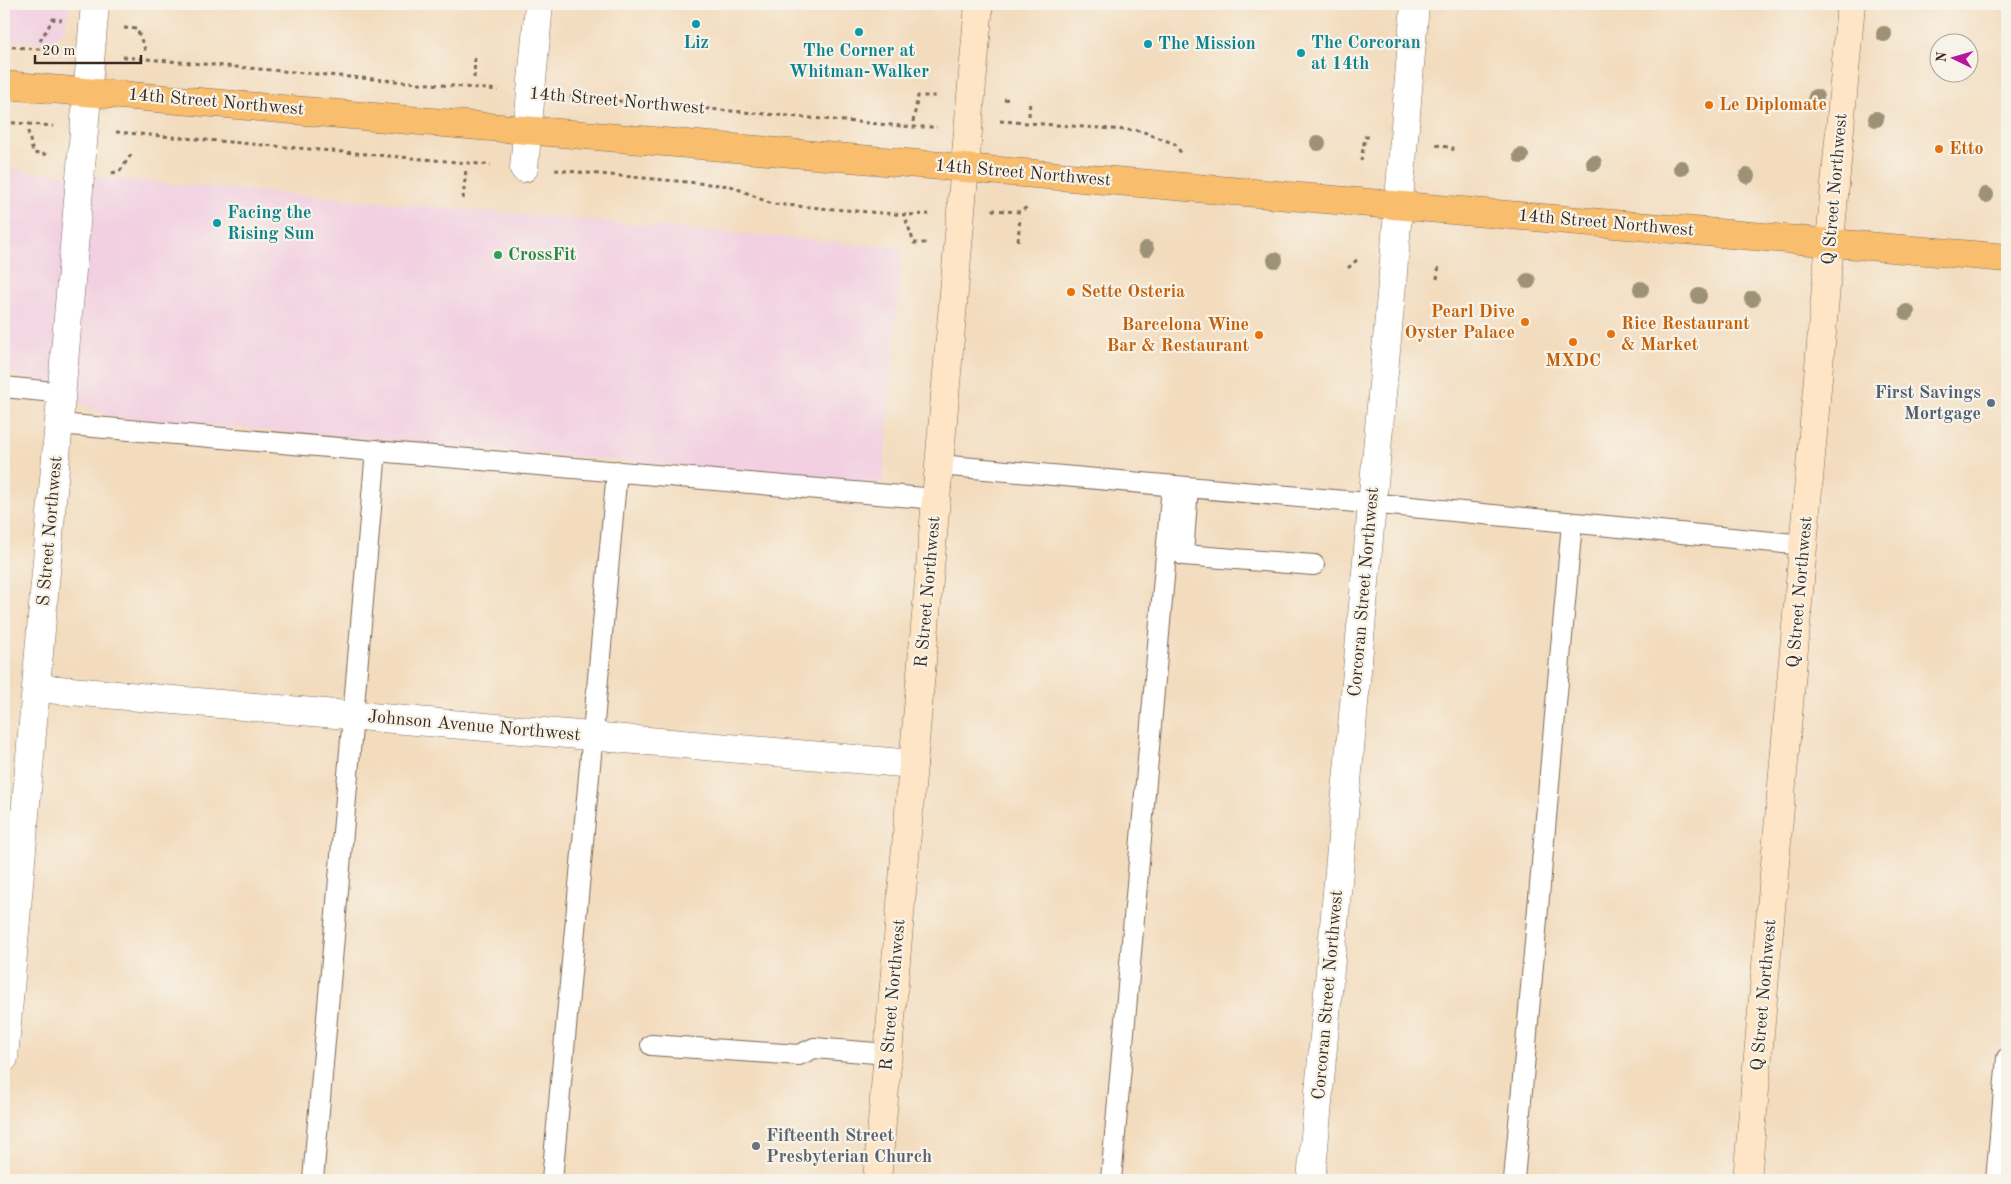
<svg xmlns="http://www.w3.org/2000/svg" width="2011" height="1184" font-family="'Old Standard TT',serif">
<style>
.built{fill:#f2cfe1}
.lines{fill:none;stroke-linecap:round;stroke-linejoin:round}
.lane-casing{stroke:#7b6856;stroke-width:22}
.street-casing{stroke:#7b6856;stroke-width:29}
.secondary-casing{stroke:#7b6856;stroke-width:29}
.primary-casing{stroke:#7b6856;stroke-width:29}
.path{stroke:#7b6856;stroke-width:3;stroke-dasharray:4 4;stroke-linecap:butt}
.lane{stroke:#fff;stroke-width:20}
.street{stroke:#fff;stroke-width:28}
.secondary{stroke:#fde5c5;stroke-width:28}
.primary{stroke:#f9be6d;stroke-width:28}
.tree{fill:#9d9275}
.culture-dot{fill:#0f9aa8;stroke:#f7f3e8;stroke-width:2}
.food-dot{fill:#e8710a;stroke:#f7f3e8;stroke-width:2}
.leisure-dot{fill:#2e9e5b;stroke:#f7f3e8;stroke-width:2}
.service-dot{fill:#5c6f8a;stroke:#f7f3e8;stroke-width:2}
.worship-dot{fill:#6b7280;stroke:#f7f3e8;stroke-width:2}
.labels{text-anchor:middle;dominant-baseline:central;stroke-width:4.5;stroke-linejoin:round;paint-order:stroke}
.culture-label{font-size:18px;font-weight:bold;fill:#0d838f;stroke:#f7f3e8;text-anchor:start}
.street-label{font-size:18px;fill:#3b2a1e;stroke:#f7f3e8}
.food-label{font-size:18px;font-weight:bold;fill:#c56008;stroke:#f7f3e8;text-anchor:start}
.leisure-label{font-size:18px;font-weight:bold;fill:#27864d;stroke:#f7f3e8;text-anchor:start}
.service-label{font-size:18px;font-weight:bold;fill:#4e5e75;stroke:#f7f3e8;text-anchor:end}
.worship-label{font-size:18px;font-weight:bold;fill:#5b616d;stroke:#f7f3e8;text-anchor:start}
</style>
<rect width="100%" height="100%" fill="#f7f3e8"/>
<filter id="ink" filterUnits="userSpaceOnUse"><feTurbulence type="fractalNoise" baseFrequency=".02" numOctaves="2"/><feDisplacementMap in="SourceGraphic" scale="10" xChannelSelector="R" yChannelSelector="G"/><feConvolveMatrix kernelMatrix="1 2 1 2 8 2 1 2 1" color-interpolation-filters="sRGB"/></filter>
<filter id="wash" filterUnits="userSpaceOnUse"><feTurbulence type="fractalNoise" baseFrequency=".0096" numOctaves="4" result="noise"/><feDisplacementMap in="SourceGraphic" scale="20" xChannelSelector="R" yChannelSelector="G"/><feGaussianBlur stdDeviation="1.12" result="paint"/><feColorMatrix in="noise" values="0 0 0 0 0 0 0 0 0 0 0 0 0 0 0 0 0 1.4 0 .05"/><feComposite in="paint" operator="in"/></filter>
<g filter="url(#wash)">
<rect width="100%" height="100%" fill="#f3dcbe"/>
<path class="built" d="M4,4h66l-6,28 -11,9 -9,2 -35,-2 -5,-3z
M4,169l898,79 -19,235 -773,-66 -100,-45 -6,-1z"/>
</g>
<g filter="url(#ink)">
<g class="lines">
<g class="lane-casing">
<path id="lane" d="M4,387l59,6
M59,424l877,75
M939,465l462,41 403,39
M1188,487l-5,68 131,10
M651,1045l148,10 15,-7 74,6
M313,1180l63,-730
M552,1180l65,-709
M1111,1180l61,-694
M1514,1180l58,-657
M1996,1180l11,-122"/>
</g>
<g class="street-casing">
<path id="street" d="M524,168l15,-164
M36,688l877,76
M4,1058l91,-1054
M1311,1180l82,-907 22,-269"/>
</g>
<g class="secondary-casing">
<path id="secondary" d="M877,1180l102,-1176
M1747,1180l104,-1176"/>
</g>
<g class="primary-casing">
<path id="primary" d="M4,85l2003,173"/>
</g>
<path class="path" d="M124,28l13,1 9,23
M40,41l13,-22 9,1
M4,46l56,5
M123,57l375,33
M474,78l1,-24
M562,96l351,31h24
M1004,99l8,1
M1029,116l1,-16
M1000,121l141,10 34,13 6,9
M4,122l49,4
M913,122l5,-26h20
M28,131l5,22 17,2
M116,132l375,33
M1436,145l17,3 -1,6
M1361,161l4,-24h7
M555,170l176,16 41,18 134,11 23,-1
M112,173l8,-2 12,-18
M463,199l3,-30
M992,210l28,2 7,-5
M906,220l8,23h13
M1018,241l2,-24
M1348,268l10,-9
M1437,279l2,-15"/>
<use href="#lane" class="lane"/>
<use href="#street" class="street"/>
<use href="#secondary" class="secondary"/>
<use href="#primary" class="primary"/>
</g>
<g class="tree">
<circle cx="1884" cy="34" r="8"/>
<circle cx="1816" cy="97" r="8"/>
<circle cx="1876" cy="119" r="8"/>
<circle cx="1318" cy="143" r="8"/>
<circle cx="1521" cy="156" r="8"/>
<circle cx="1594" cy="163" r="8"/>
<circle cx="1681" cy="168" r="8"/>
<circle cx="1747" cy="176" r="8"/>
<circle cx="1986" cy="195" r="8"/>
<circle cx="1146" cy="249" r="8"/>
<circle cx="1275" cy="260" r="8"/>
<circle cx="1528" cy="281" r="8"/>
<circle cx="1641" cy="289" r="8"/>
<circle cx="1699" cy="296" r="8"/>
<circle cx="1752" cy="299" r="8"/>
<circle cx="1907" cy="312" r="8"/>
</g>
</g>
<g class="culture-dot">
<circle cx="696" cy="24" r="5"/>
<circle cx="859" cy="32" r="5"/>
<circle cx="1148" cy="44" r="5"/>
<circle cx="1301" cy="53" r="5"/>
<circle cx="217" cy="223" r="5"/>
</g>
<g class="food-dot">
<circle cx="1709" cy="105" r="5"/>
<circle cx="1939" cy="149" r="5"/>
<circle cx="1071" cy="292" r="5"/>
<circle cx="1525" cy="322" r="5"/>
<circle cx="1611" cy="334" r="5"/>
<circle cx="1259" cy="335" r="5"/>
<circle cx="1573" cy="342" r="5"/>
</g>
<circle class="leisure-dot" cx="498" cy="255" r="5"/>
<circle class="service-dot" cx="1991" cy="403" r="5"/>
<circle class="worship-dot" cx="756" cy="1146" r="5"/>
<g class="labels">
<g class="culture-label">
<text x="696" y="43" text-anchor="middle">Liz</text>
<text x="1311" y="43">The Corcoran<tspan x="1311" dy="21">at 14th</tspan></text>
<text x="1158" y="44">The Mission</text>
<text x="859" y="51" text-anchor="middle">The Corner at<tspan x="859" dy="21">Whitman-Walker</tspan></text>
<text x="227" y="213">Facing the<tspan x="227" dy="21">Rising Sun</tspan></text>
</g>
<g class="street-label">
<text transform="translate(617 101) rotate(5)">14th Street Northwest</text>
<text transform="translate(216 102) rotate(5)">14th Street Northwest</text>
<text transform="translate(1023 173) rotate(5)">14th Street Northwest</text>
<text transform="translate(1835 189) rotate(-85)">Q Street Northwest</text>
<text transform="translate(1606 223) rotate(5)">14th Street Northwest</text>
<text transform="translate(50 531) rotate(-85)">S Street Northwest</text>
<text transform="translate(928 592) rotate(-85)">R Street Northwest</text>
<text transform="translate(1364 592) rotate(-85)">Corcoran Street Northwest</text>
<text transform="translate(1800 592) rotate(-85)">Q Street Northwest</text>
<text transform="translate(474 726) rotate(5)">Johnson Avenue Northwest</text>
<text transform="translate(893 995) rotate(-85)">R Street Northwest</text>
<text transform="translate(1328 995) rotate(-85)">Corcoran Street Northwest</text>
<text transform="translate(1764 995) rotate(-85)">Q Street Northwest</text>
</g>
<g class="food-label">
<text x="1719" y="105">Le Diplomate</text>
<text x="1949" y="149">Etto</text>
<text x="1081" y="292">Sette Osteria</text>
<text x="1515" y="312" text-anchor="end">Pearl Dive<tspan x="1515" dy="21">Oyster Palace</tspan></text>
<text x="1621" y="324">Rice Restaurant<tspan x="1621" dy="21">&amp; Market</tspan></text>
<text x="1249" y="325" text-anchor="end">Barcelona Wine<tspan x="1249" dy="21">Bar &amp; Restaurant</tspan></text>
<text x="1573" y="361" text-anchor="middle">MXDC</text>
</g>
<g class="leisure-label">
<text x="508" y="255">CrossFit</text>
</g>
<g class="service-label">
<text x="1981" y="393">First Savings<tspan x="1981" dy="21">Mortgage</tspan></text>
</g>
<g class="worship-label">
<text x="766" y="1136">Fifteenth Street<tspan x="766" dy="21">Presbyterian Church</tspan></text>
</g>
</g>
<rect width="2011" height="1184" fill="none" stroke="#f7f3e8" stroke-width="20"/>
<g transform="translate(1954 58) rotate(275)"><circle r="24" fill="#f7f3e8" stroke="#aca397"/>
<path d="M0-4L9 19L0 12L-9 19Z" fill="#b5179e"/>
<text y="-8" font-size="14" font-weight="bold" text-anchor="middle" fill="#3b2a1e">N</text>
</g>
<path d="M35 55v8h106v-8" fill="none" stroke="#3b2a1e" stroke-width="2.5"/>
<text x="42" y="55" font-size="15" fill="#3b2a1e" stroke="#f7f3e8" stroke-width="4" paint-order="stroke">20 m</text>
</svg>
